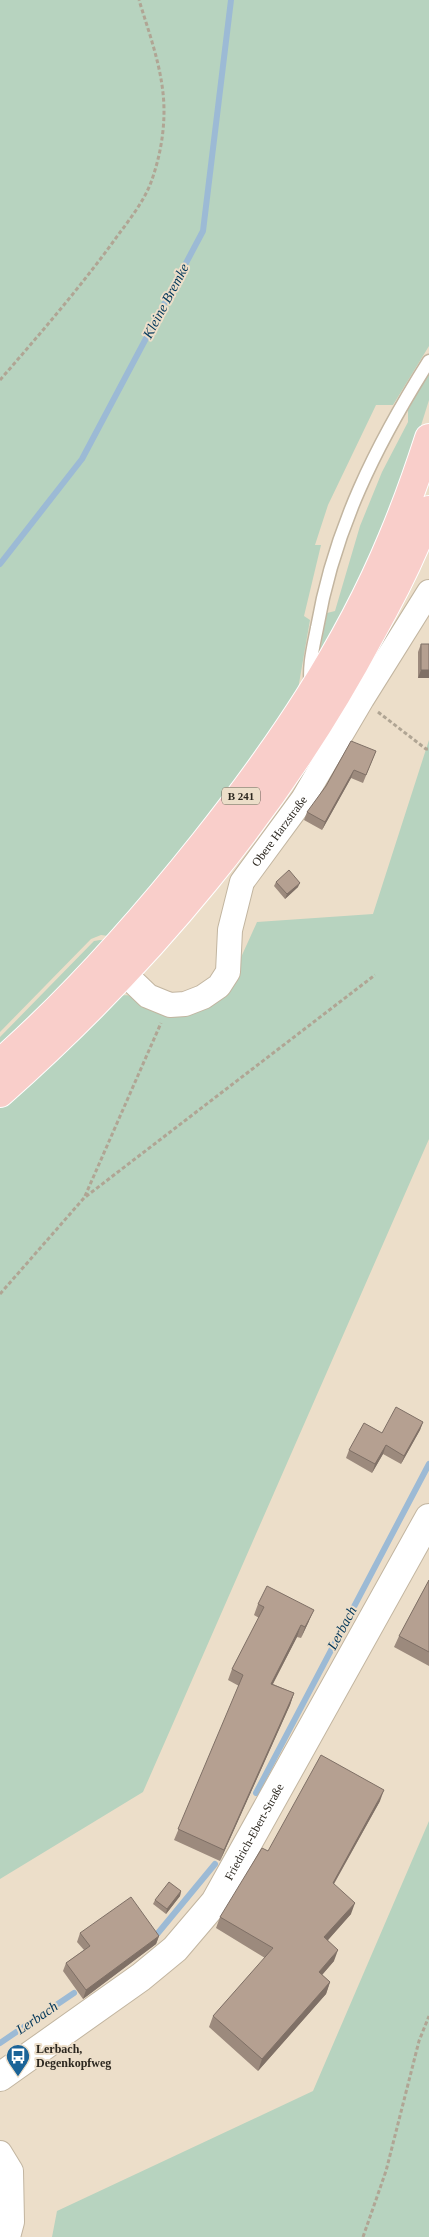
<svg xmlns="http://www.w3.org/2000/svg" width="429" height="2237" font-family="Georgia,serif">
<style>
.green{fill:#b7d3bf}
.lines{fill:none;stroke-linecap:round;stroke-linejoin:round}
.stream{stroke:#9cbad5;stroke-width:6}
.service-casing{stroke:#c2b5a0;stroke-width:15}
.minor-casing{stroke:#c2b5a0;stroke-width:26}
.tertiary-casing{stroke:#c2b5a0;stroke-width:30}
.primary-casing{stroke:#fff;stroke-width:30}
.path{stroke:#b0a594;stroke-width:3;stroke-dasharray:4 2.5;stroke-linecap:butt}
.service{stroke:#fff;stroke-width:12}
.minor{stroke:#fff;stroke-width:24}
.tertiary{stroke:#fff;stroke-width:28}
.primary{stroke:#f9ceca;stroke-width:28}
.wall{fill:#9c8a7d}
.shaded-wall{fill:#7f7066}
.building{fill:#b5a091;stroke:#7f7066}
.labels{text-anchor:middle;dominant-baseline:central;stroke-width:4;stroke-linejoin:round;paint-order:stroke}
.shield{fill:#ecdec9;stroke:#665f53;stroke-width:1}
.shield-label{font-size:11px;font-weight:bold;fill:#2d2820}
.street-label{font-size:12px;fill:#2d2820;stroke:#ecdec9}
.poi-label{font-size:12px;font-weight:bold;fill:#2d2820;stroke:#ecdec9;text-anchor:start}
.water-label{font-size:14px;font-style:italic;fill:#003659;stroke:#ecdec9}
</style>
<rect width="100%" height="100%" fill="#ecdec9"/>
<path class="green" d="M0,0h429v346l-36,59h-17l-48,100 -13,40h6l-17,71 6,4 -14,81 -71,99 -117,136 -7,-1 -10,4 -91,93z
M429,372v28l-25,80 -50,114 -36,67 9,-48 8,-2 25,-85 22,-54 26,-50v-12z
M429,740v399l-286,653 -143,87v-771l37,-32 80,-79c15,-6 27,4 39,12l77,-34 24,-53 116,-8z
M100,940l8,1 -108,107v-11l94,-96z
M429,1821v416h-377l5,-26 256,-120z"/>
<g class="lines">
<path class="stream" d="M0,564l82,-105 121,-228 28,-231
M256,1793l173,-329
M158,1933l57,-69
M0,2043l74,-50"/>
<g class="service-casing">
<path id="service" d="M311,687c-3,-20 2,-39 6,-59 17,-99 59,-183 112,-267"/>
</g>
<g class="minor-casing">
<g id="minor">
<path id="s1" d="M124,973l24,23 22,9 15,-1 18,-7 16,-11 9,-14 2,-42 12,-48 61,-83 59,-100 67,-107"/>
<path d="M0,2153l11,18 1,51 -4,15"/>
</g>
</g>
<g class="tertiary-casing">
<g id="tertiary">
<path id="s2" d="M0,2077l141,-100 34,-28 40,-47 214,-384"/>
</g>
</g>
<g class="primary-casing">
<path id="primary" d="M0,1063c75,-66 142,-142 204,-220 74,-93 142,-193 188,-304 14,-33 26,-67 37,-101
M0,1093c147,-130 279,-286 371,-460 22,-39 43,-80 58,-123"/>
</g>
<path class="path" d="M0,380c39,-45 78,-90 113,-138 13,-18 28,-36 37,-57 9,-24 14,-49 14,-74 0,-38 -14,-75 -25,-111
M378,712l48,37h3
M85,1196l76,-173
M0,1294l84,-96 291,-223
M363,2237l23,-66 33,-130 10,-25"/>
<use href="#service" class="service"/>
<use href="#minor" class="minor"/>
<use href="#tertiary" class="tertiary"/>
<use href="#primary" class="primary"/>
</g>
<path class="wall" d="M421,644h8v34h-11v-26z
M376,751l-13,32 -12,-5 -29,52 -18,-10 3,-8z
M276,882l22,5 -13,12 -11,-13z
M423,1422l-3,8 -19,34 -18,-10 -11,19 -26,-15 3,-8 33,-17z
M429,1580v86l-35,-19 5,-11z
M258,1604l51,17 -8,17 -4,-1 -24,47 21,9 -4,12 -70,156 -46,-21 65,-154 -11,-6 4,-11 27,-51 -5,-3z
M380,1801l-46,83 17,30 -23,26 6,21 -12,14 8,7 -4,12 -68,77 -49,-44 4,-11 52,-58 -49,-30 4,-11 48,-66z
M181,1891l-1,5 -14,18 -13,-10 2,-4z
M80,1933l79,3 -3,8 -73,55 -20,-28 3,-8 18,-13 -7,-8z"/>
<path class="shaded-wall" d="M421,670h8v8h-11z
M354,770l-3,8 -29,52 3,-8z
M300,883l-2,4 -13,12 2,-5z
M423,1422l-3,8 -19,34 3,-8z
M386,1445l-3,9 -11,19 3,-9z
M314,1610l-5,11 -8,17 4,-11z
M301,1625l-4,12 -30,58 4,-11z
M294,1693l-4,12 -70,156 4,-11z
M384,1790l-4,11 -52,93 5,-11z
M181,1891l-1,5 -14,18 1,-5z
M355,1903l-4,11 -31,35 4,-12z
M159,1936l-3,8 -73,55 3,-9z
M338,1950l-4,11 -19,22 4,-11z
M330,1982l-4,12 -68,77 4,-12z"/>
<path class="building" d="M421,644h8v26h-8z
M351,741l25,10 -10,24 -12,-5 -29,52 -18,-10 19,-26z
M289,870l11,13 -13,11 -11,-12z
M396,1407l27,15 -19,34 -18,-11 -11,19 -26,-14 15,-27 18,10z
M429,1580v72l-30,-16z
M267,1586l47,24 -9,17 -4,-2 -30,59 23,9 -70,157 -46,-21 65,-154 -11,-6 32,-62 -6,-3z
M321,1755l63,35 -51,93 22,20 -31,34 14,13 -19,22 11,10 -68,77 -49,-43 60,-68 -53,-31 42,-69 6,3z
M169,1882l12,9 -14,18 -12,-9z
M131,1897l28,39 -73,54 -20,-27 24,-17 -10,-13z"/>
<defs>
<g id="bus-pin" transform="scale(1.25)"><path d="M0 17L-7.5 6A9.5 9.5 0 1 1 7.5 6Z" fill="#1b6397" stroke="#ecdec9"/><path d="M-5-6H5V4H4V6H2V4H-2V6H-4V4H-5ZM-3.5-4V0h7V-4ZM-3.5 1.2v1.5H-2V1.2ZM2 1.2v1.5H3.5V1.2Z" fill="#fff"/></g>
</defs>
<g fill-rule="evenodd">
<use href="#bus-pin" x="18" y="2056"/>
</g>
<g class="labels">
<rect class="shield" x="222" y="787.5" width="38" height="17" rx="4"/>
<g class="shield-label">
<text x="241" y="796">B 241</text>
</g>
<g class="street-label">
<text stroke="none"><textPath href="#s1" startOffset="282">Obere Harzstraße</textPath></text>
<text stroke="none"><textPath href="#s2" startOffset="359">Friedrich-Ebert-Straße</textPath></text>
</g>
<g class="poi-label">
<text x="36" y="2049">Lerbach,<tspan x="36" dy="14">Degenkopfweg</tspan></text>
</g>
<g class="water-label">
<text transform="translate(166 301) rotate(-62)">Kleine Bremke</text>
<text transform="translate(342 1628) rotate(-62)">Lerbach</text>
<text transform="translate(37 2018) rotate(-34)">Lerbach</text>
</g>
</g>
</svg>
